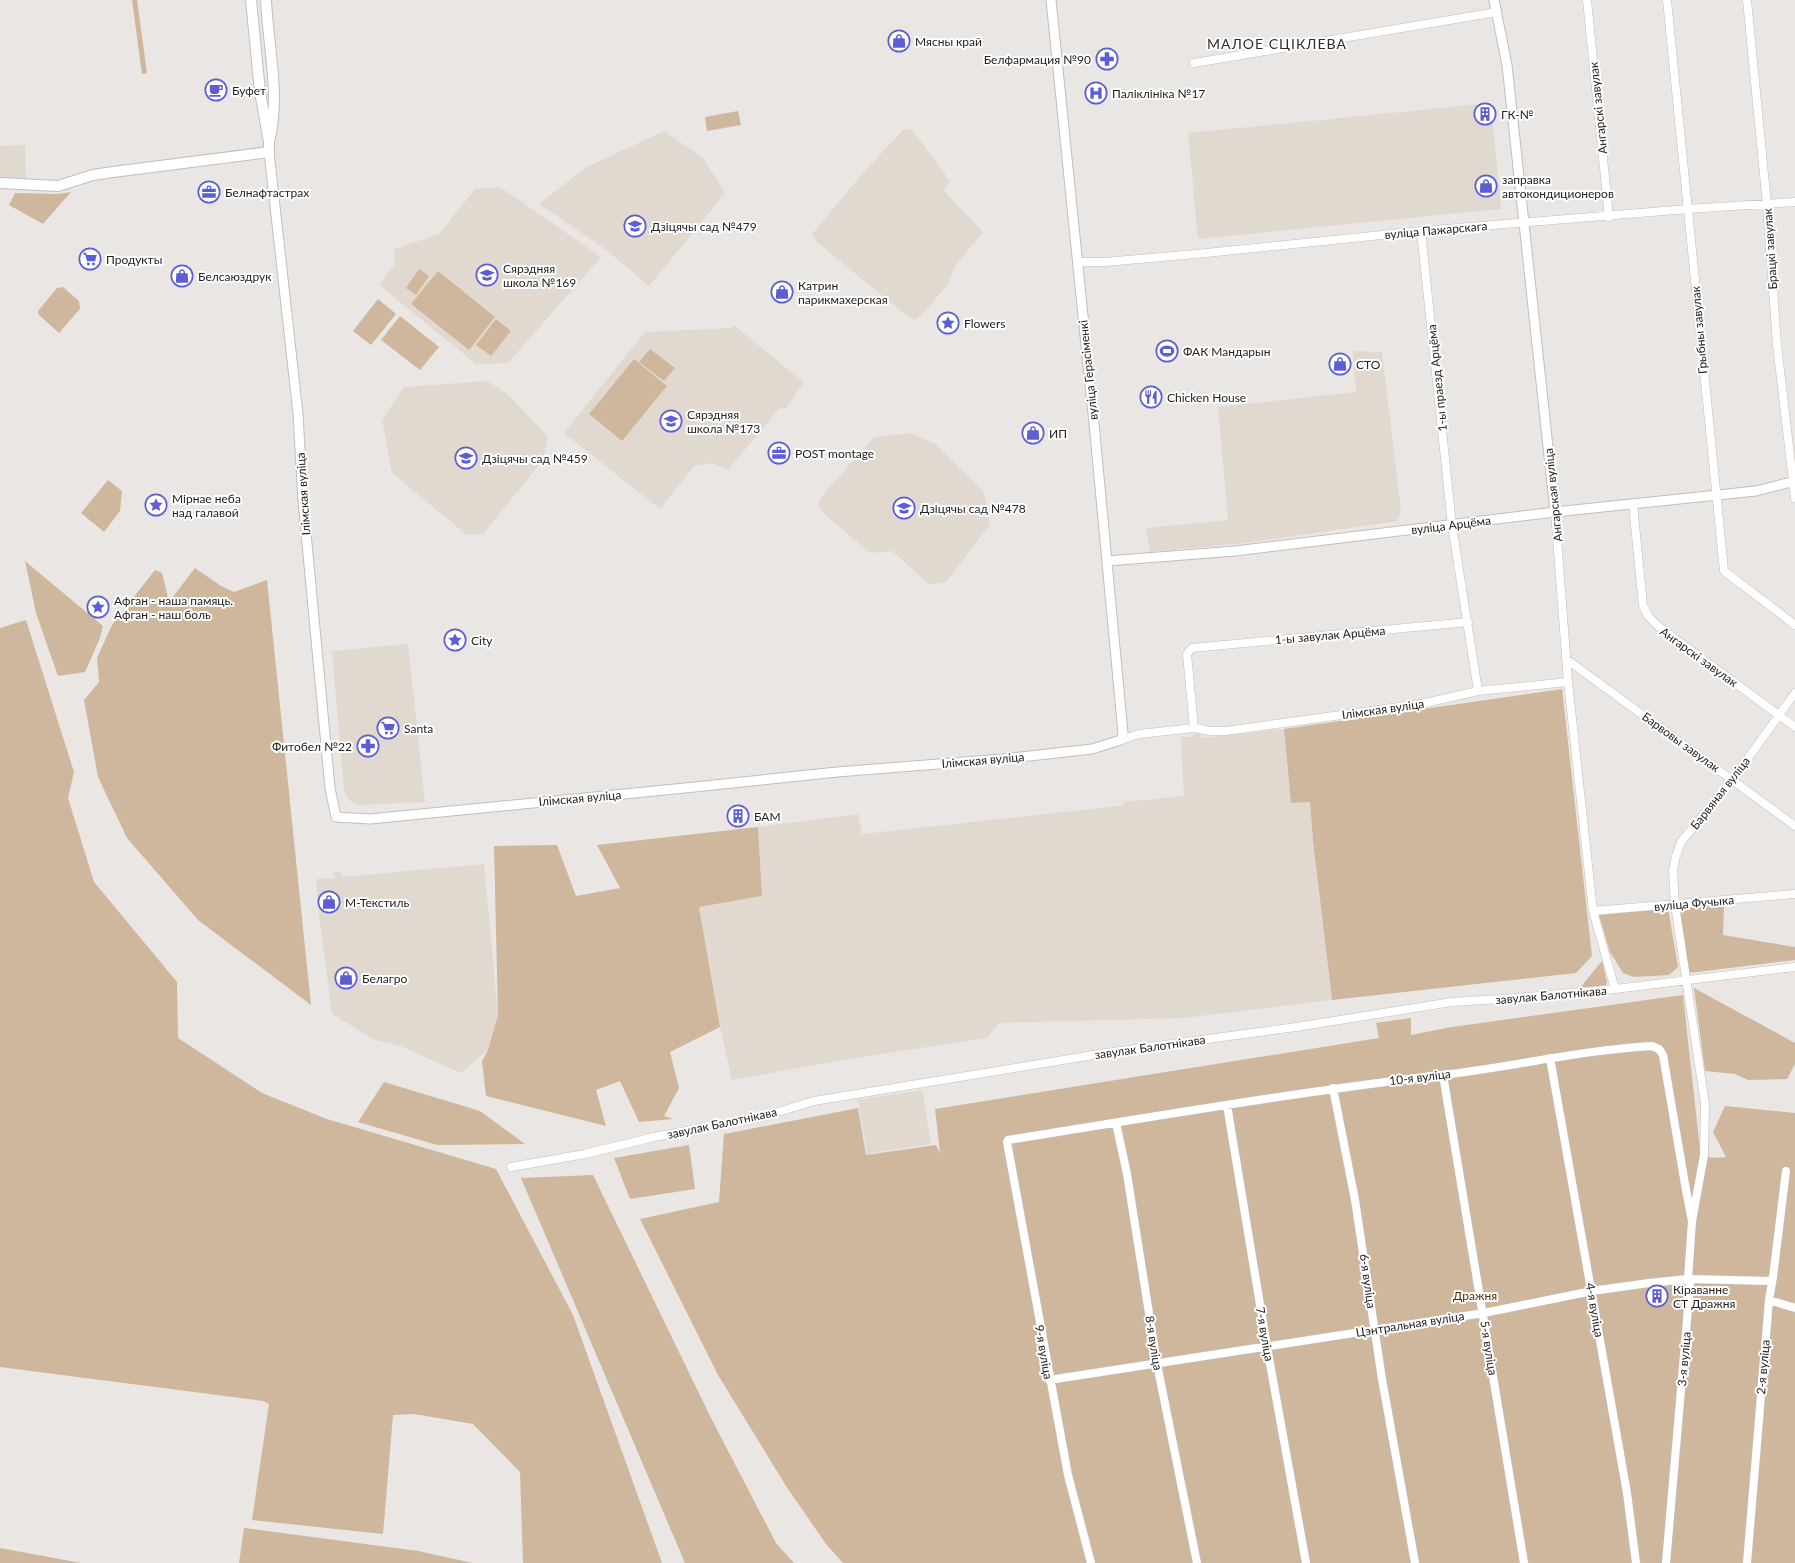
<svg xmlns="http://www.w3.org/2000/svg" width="1795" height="1563" font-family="Lato,sans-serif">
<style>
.built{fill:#e1d9d0}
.green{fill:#cfb79d}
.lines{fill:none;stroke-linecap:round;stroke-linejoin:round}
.minor-casing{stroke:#c2bfbc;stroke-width:9}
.tertiary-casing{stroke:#c2bfbc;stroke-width:11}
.secondary-casing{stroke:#c2bfbc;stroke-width:12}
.minor{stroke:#fff;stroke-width:8}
.tertiary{stroke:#fff;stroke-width:9}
.secondary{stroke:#fff;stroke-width:10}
.labels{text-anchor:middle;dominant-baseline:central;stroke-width:4;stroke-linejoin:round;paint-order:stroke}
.poi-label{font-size:12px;fill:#242322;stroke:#fff;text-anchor:start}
.street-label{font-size:12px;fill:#242322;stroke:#fff}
.park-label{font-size:12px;fill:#4a2f0c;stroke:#fff}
.neighbourhood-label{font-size:14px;letter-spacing:1px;fill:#2f2d2b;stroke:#fff}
</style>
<rect width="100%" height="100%" fill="#e9e6e3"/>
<path class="built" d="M1491,103l10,106 -303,30 -10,-106z
M904,129l8,1 38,51 -7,9 40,42 -28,34 -6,17 -24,28 -10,9 -8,-4 -90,-74 -5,-8 51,-61z
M664,131l39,27 22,35 -76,93 -44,-37 -66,-45 46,-36z
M25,145l1,34 -26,-2v-31z
M500,187l101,70 -93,106 -32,1 -97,-79 16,-21 -1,-15 45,-15 36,-45z
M734,325l70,58 -18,25 -7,1 -51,61 -16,-7 -18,3 -34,43 -96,-76 81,-101 84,-4 2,1z
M1353,351l29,1 19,159 -4,10 -143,21 -104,10 -4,-24 82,-8 -10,-113 138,-15z
M487,381l19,12 42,43 -5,24 -60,74 -16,1 -75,-62 -10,-53 22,-33z
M910,433l24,10 50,49 6,33 -45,58 -16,1 -37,-33 -22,2 -48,-41 -4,-8 3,-7 53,-60z
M408,644l17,158 -66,3 -9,-4 -6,-10 -12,-140z
M1284,729l7,74 19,-1 3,39 19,159 -148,18 -185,5 -12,15 -138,21 -117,21 -12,-53 -21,-120 63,-11 -4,-69 100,-13 4,20 256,-28 6,-1v-3l60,-6 -3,-59h12v-3l7,-1 1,5z
M484,864l14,151 -10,35 -27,23 -63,-28 -23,-5 -43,-26 -13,-99 -3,-36 19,-1 -1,-6h7l1,5z
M922,1090l9,54 -64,10 -9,-54z"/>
<path class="green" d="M132,0h5l10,73 -5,1z
M738,111l3,14 -34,6 -2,-14z
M71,192l-28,32 -34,-19 6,-12 43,1z
M419,269l10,7 -13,19 -10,-7z
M438,271l57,46 -26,33 -58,-46z
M63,287l16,14 1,8 -21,24 -20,-18 -1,-4 19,-23z
M378,299l18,15 -25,31 -18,-14z
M400,316l39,31 -19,23 -39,-30z
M496,319l15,12 -20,25 -15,-11z
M650,349l25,19 -11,13 -25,-19z
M634,359l33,27 -45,55 -33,-27z
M108,480l14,11 -2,20 -16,21 -23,-19z
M25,561l78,65 -3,12 -15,34 -27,4 -22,-63z
M195,568l26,18 13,6 33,-12 44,425 -113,-85 -71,-82 -29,-61 -14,-77 15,-18 -2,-24 15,-33 43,-55 7,3 7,29z
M26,620l48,152 -6,26 26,84 83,100 1,56 84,55 65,26 169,50 77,146 89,248h-139l-3,-91 -47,-48 -59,-10 -21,1 -10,119 -131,-14 17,-116 -6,-3 -263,-34v-739z
M1562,689l30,267 -16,17 -244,27 -19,-159 -3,-39 -19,1 -7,-74z
M758,827l4,69 -63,11 21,120 -50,25 9,36 -15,28 9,3 -34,3 -19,-41 -24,9 10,36 -120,-30 -4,-35 6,-11 10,-35 -4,-169 63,-1 19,51 44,-8 -23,-43z
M1724,905l-1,30 72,12v13l-106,13 -12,-64z
M1668,908l10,59 -9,8 -35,2 -11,-4 -13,-21 -11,-37z
M1602,961l5,21 -1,3 -27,4z
M1694,988l101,55v21l-8,15 -39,1 -13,-6 -30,-3z
M1683,995l17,155c7,10 15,8 26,7l-13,-25 12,-26 70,7v450h-952l-17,-19 -40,-58 -68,-111 -78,-156 79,-17 5,-68 134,-26 8,47 70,-10 4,8 -5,-44 444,-71 -3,-15 35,-5v17l41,-8z
M384,1082l96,29 45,33 -88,1 -79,-23z
M689,1145l6,44 -65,10 -16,-41z
M593,1175l118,243 65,125 18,20h-109l-164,-385z
M244,1528l174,23 55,12h-234z
M0,1548l81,15h-81z"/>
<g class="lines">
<g class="minor-casing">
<path id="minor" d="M1587,0l22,217
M1667,0l57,571 71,54
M1747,0l20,205 10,140 18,153
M1194,63l303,-51
M1421,231l31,294 26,166
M1077,262h28l91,-8 225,-23 267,-22 107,-7
M1633,505l10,100 5,11 11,11 136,100
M1555,512l13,170 25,229 22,78
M1566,659l229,167
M1194,728l-7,-74 5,-6 276,-26
M1121,740l18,-6 55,-6 16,3h16l195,-27 57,-13 90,-9
M1593,911l202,-17
M1550,1058l77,435 9,70
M1443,1075l81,488
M1333,1088l22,112 27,179 33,184
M1227,1105l40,242 39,216
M1116,1123l11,51 30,190 40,199
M511,1167l74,-13 69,-17 108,-20 52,-16 292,-48 190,-26 156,-25 64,-4 99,-9 180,-22
M1769,1300l26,8
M1049,1380l435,-67 108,-22 57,-8 39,-4 83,2
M1091,1563l-23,-88 -61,-333 1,-2c144,-23 289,-48 434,-65 70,-8 139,-25 210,-29l7,3 4,6 23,135 6,31
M1666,1563l24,-278 -2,-6 4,-58 12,-66 1,-51 -30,-199 -2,-35 3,-14 5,-14 52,-63 62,-86
M1747,1563l22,-263 4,-23 13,-106"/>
</g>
<g class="tertiary-casing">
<path id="tertiary" d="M1494,0l13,65 48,447
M269,152l29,262 5,87 27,287 6,29 34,2 315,-31 152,-16 165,-13 90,-10 29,-9 2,-7 -28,-299 -44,-434
M1107,561l128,-10 320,-39 201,-21 39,-10"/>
</g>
<g class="secondary-casing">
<path id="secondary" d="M266,0c2,46 14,92 4,138
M0,183l58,3 35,-11 20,-3 156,-20v-10l-9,-50 -9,-92"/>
</g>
<use href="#minor" class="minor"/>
<use href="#tertiary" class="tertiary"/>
<use href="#secondary" class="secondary"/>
</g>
<defs>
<g id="shop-ring" transform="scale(1.125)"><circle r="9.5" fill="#fff" stroke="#5d5ed6" stroke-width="1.5"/><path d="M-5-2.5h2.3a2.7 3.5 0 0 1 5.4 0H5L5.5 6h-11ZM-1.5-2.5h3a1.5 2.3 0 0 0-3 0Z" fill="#5d5ed6"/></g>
<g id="pharmacy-ring" transform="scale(1.125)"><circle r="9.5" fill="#fff" stroke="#5d5ed6" stroke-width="1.5"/><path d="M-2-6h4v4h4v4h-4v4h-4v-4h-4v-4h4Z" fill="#5d5ed6"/></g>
<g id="cafe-ring" transform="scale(1.125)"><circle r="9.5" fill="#fff" stroke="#5d5ed6" stroke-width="1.5"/><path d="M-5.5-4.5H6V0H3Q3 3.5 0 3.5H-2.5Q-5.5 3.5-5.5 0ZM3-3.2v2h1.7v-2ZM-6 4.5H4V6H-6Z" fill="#5d5ed6"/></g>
<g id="hospital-ring" transform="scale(1.125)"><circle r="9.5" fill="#fff" stroke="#5d5ed6" stroke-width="1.5"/><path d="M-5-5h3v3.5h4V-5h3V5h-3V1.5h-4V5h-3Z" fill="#5d5ed6"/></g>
<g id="building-ring" transform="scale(1.125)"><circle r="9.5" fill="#fff" stroke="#5d5ed6" stroke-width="1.5"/><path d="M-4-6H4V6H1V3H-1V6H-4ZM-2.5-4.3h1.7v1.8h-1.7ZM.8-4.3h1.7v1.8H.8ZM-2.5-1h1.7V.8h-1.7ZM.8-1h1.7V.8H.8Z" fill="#5d5ed6"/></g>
<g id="office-ring" transform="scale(1.125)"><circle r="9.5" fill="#fff" stroke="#5d5ed6" stroke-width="1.5"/><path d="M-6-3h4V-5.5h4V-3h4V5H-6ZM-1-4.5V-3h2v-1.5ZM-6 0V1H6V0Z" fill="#5d5ed6"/></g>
<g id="school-ring" transform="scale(1.125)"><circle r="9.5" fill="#fff" stroke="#5d5ed6" stroke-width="1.5"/><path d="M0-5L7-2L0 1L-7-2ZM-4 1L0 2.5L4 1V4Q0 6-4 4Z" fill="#5d5ed6"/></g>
<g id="supermarket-ring" transform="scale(1.125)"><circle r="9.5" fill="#fff" stroke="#5d5ed6" stroke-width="1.5"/><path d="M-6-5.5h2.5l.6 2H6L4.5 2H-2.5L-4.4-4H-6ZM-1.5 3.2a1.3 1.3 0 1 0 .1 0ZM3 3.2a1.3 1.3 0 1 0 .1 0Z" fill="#5d5ed6"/></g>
<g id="sight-ring" transform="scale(1.125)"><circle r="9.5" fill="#fff" stroke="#5d5ed6" stroke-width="1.5"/><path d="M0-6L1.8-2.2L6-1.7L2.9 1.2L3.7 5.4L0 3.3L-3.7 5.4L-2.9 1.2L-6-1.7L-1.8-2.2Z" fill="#5d5ed6"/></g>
<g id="stadium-ring" transform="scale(1.125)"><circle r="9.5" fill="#fff" stroke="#5d5ed6" stroke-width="1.5"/><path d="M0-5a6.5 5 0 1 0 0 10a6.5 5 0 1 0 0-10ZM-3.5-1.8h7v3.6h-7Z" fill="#5d5ed6"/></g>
<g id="restaurant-ring" transform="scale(1.125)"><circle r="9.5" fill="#fff" stroke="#5d5ed6" stroke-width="1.5"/><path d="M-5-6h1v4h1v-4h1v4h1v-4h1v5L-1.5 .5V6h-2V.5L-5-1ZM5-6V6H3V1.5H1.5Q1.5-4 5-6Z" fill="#5d5ed6"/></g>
</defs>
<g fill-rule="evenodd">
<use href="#shop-ring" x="899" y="41"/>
<use href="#pharmacy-ring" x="1107" y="59"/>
<use href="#cafe-ring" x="216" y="90"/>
<use href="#hospital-ring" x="1096" y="93"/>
<use href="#building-ring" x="1485" y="114"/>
<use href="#shop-ring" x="1486" y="186"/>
<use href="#office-ring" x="209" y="192"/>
<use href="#school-ring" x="635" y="226"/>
<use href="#supermarket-ring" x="90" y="259"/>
<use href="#school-ring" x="487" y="275"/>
<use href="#shop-ring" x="182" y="276"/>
<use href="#shop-ring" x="782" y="292"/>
<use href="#sight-ring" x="948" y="323"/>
<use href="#stadium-ring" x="1167" y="351"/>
<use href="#shop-ring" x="1340" y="364"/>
<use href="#restaurant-ring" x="1151" y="397"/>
<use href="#school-ring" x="671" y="421"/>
<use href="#shop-ring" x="1033" y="433"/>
<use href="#office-ring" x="779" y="453"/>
<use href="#school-ring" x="466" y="458"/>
<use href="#sight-ring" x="156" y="505"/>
<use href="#school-ring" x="904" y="508"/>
<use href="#sight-ring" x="98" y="607"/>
<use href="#sight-ring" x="455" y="640"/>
<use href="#supermarket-ring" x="388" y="728"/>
<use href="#pharmacy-ring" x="368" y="746"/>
<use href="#building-ring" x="738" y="816"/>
<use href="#shop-ring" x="329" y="902"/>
<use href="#shop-ring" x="346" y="978"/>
<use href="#building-ring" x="1657" y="1296"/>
</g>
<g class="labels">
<g class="poi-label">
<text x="915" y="41">Мясны край</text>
<text x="1091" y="59" text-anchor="end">Белфармация №90</text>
<text x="232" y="90">Буфет</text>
<text x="1112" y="93">Паліклініка №17</text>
<text x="1501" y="114">ГК-№</text>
<text x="1502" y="179">заправка<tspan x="1502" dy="14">автокондиционеров</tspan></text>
<text x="225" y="192">Белнафтастрах</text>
<text x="651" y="226">Дзіцячы сад №479</text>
<text x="106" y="259">Продукты</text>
<text x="503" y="268">Сярэдняя<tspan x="503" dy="14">школа №169</tspan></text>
<text x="198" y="276">Белсаюздрук</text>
<text x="798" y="285">Катрин<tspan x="798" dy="14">парикмахерская</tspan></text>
<text x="964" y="323">Flowers</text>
<text x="1183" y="351">ФАК Мандарын</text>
<text x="1356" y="364">СТО</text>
<text x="1167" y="397">Chicken House</text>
<text x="687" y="414">Сярэдняя<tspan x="687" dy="14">школа №173</tspan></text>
<text x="1049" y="433">ИП</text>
<text x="795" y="453">POST montage</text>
<text x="482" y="458">Дзіцячы сад №459</text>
<text x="172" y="498">Мірнае неба<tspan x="172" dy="14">над галавой</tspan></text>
<text x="920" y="508">Дзіцячы сад №478</text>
<text x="114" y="600">Афган - наша памяць.<tspan x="114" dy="14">Афган - наш боль</tspan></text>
<text x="471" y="640">City</text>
<text x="404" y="728">Santa</text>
<text x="352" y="746" text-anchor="end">Фитобел №22</text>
<text x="754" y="816">БАМ</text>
<text x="345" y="902">М-Текстиль</text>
<text x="362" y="978">Белагро</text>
<text x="1673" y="1289">Кіраванне<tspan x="1673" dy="14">СТ Дражня</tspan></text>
</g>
<g class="street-label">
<text transform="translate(1598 108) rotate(-96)">Ангарскі завулак</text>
<text transform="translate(1436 230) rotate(-5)">вуліца Пажарскага</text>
<text transform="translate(1770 249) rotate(-94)">Брацкі завулак</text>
<text transform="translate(1699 330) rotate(-95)">Грыбны завулак</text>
<text transform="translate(1088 370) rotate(-96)">вуліца Герасіменкі</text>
<text transform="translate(1437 378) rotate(-96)">1-ы праезд Арцёма</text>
<text transform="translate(303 494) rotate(-94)">Ілімская вуліца</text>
<text transform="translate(1553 495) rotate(-96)">Ангарская вуліца</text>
<text transform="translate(1451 525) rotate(-7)">вуліца Арцёма</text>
<text transform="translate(1330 635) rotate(-5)">1-ы завулак Арцёма</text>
<text transform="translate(1699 657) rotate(36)">Ангарскі завулак</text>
<text transform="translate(1383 709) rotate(-8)">Ілімская вуліца</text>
<text transform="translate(1681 742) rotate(36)">Барвовы завулак</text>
<text transform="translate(983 760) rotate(-5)">Ілімская вуліца</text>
<text transform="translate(1720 793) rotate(-52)">Барвяная вуліца</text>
<text transform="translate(580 798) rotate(-5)">Ілімская вуліца</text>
<text transform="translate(1694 903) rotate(-5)">вуліца Фучыка</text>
<text transform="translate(1551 995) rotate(-5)">завулак Балотнікава</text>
<text transform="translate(1150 1047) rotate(-8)">завулак Балотнікава</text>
<text transform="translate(1420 1077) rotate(-7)">10-я вуліца</text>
<text transform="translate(722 1123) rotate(-12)">завулак Балотнікава</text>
<text transform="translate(1368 1281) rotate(82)">6-я вуліца</text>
<text transform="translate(1595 1310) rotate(80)">4-я вуліца</text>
<text transform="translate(1410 1324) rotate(-9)">Цэнтральная вуліца</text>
<text transform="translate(1265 1334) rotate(80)">7-я вуліца</text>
<text transform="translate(1154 1343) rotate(81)">8-я вуліца</text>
<text transform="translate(1489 1348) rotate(81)">5-я вуліца</text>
<text transform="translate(1044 1352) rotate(80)">9-я вуліца</text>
<text transform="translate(1684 1359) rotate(-85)">3-я вуліца</text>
<text transform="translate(1763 1367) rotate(-85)">2-я вуліца</text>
</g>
<g class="park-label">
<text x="1475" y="1295">Дражня</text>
</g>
<g class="neighbourhood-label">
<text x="1277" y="43">МАЛОЕ СЦІКЛЕВА</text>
</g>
</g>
</svg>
